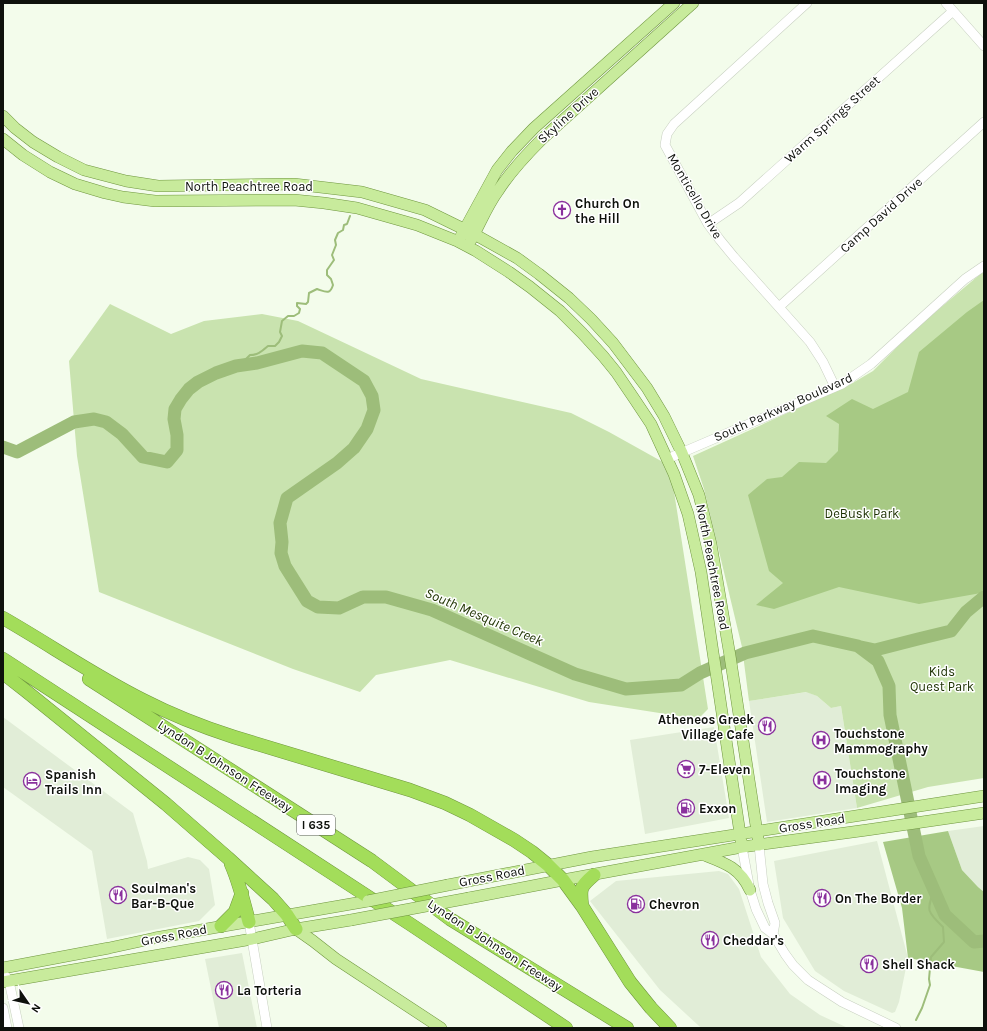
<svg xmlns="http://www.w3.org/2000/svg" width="987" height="1031" font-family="Karla,sans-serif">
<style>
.built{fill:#e1edd7}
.green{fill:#c9e3af}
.forest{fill:#a7c984}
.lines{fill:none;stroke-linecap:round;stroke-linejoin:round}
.stream{stroke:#9dbd7a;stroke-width:2}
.river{stroke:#9dbd7a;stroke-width:13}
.minor-casing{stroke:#c8d0c1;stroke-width:10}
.major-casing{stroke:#6f963f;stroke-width:12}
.highway-casing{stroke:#6f963f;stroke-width:14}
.minor{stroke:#fff;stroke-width:9}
.major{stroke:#c8eb9c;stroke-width:11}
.highway{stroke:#a3dd5a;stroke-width:13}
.major-bridge-casing{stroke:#6f963f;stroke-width:12;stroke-linecap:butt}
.major-bridge{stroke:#c8eb9c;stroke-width:11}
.labels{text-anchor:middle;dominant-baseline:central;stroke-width:3;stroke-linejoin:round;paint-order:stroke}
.shield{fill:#fff;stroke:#565855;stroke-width:1}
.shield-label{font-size:12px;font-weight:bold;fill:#0e110c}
.street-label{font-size:13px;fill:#0e110c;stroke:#fff}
.poi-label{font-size:13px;font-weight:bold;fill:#0e110c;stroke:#fff;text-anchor:start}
.park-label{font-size:13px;fill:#1c3000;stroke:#fff}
.water-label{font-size:14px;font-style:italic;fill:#233705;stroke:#fff}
</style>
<rect width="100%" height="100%" fill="#f3fceb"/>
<path class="built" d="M807,692l10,4 14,12 10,-2 16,102 -90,14 -18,-121z
M3,717l130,96 14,48 1,8 40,-12 12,3 9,9 6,36 -16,16 -92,18 -15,-88 -89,-64z
M714,727l15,91 -84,16 -15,-94z
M984,826v66l-6,-5 -16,-17 -14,-39z
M877,841l31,117 -9,44 -4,10 -3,1 -48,-22 -29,-20 -32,-53 -9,-57z
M719,871l9,3 11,15 22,68 29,37 30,21 28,13h-146l-3,-2 -39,-36 -70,-89 26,-20z
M242,953l15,75h-38l-14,-69z"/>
<path class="green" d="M984,271v507l-56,9 -71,21 -16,-102 -10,2 -14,-12 -11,-4 -57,9 -7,-54 -38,-158 -11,-33 158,-72 22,-13 41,-41z
M110,304l61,30 33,-13 58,-7 36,7 123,58 150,34 38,19 61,34 38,243 -10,10 -109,-17 -139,-42 -74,15 -16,17 -67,-23 -194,-77 -22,-136 -8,-95z"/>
<path class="forest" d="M984,300v289l-3,4 -62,11 -80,-17 -65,22 -18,-4 27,-22 -14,-12 -21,-76 19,-16 15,-2 17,-15 27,1 12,-12 1,-27 -13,-8 26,-17 21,10 35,-17 11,-40 48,-40z
M948,831l14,39 16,17 6,5v80l-76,-14 -6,-50 -19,-66z"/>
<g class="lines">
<path class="stream" d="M239,366l11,-11c8,0 12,-4 18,-9h7l4,-4 3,-6 -2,-4 2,-11 6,-5h6l5,-3 1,-4 -3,-3v-3l9,1 2,-2 1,-9 8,-4c9,3 13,6 16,-4l-2,-6 -4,-4v-5l7,-10 -2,-5 4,-10 -1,-5 3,-7 5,-3 1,-5 3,-1 3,-8
M916,1020l6,-12 8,-23 -1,-6 2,-22 13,-15 -1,-15c-17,-16 -16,-16 -9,-38"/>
<path class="river" d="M3,447l14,5 57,-30 20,-3 12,3 16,12 21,23 24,5 10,-12v-15l-3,-16 1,-10 6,-10 8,-10 9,-7 18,-9 20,-7 21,-3 45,-12 20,2 42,28 8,15 2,14 -7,19 -13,19 -17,15 -50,35 -7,25 2,19 -1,11 4,13 22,35 11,6 21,1 24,-11h23l46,13 143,64 51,15 55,-4 19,-12 45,-20 68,-17 45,10 20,15 11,25 1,29 29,141 26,59 29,27 10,-1
M861,647l14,3 43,-11 33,-8 15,-19 18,-15"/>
<g class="minor-casing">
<path id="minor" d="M807,3l-133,121 -7,10 -2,11 43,79 12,16 14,17 76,85 13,20 12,25
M946,3l38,43
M708,224l31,-21 214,-192
M779,307l205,-185
M667,459l175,-75 29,-20 94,-85 19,-13
M759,845l4,39 5,19 7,20 -2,11
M742,847l8,43 6,19 9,19 8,6 12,20 8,11 15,15 34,22 54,26
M249,922l18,106
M3,973l6,8 10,47
M3,1008l4,20"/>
</g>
<g class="major-casing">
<path id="major" d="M3,116l12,12 18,14 25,15 26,13 42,11 32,5 136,-2 68,8 63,18 49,24 43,24 22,16 30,24 22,21 22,24 34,45 17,28 18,37 17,42 12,49 19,112 29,189
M3,139l20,16 27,17 25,12 30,9 18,4 32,4 139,-1 30,3 33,5 60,17 40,16 19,10 33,21 21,15 30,24 22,22 21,23 13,16 19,28 16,24 23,50 14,40 13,58 41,275
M461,236l36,-66 15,-19 22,-23 140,-125
M471,240c9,-16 16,-34 27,-49 12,-19 28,-36 44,-52l151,-136
M704,855c21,8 36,13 46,35
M448,885l144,-28 392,-61
M469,898l94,-18 179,-33 125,-17 117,-17
M296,929l17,12 23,18 105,69
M3,968l106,-20 46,-10 213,-37
M3,982l249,-43 44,-10 55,-9"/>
</g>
<g class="highway-casing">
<path id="highway" d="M3,618c47,27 92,58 140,82 29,15 60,27 91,37l176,53 35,13 25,12 44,25 18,12 16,13 15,15 19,26 48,76 21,26 19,20
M3,659l407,265 156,104
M3,673l23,18 140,113 62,54 45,41 14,16 9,14
M89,679l283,182 78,58 177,109
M231,864c8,18 13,38 18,58
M582,906c-2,-18 -2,-19 12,-31
M221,926l14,-14 7,-19"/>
</g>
<use href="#minor" class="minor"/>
<use href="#major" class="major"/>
<use href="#highway" class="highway"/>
<g class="major-bridge-casing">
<path id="major-bridge" d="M368,901l80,-16
M351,920l118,-22"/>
</g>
<use href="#major-bridge" class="major-bridge"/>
</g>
<defs>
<g id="church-ring" transform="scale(0.9)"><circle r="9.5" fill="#fff" stroke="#8a319d" stroke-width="1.5"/><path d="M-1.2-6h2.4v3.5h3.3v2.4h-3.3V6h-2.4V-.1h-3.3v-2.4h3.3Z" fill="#8a319d"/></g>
<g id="restaurant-ring" transform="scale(0.9)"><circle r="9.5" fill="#fff" stroke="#8a319d" stroke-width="1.5"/><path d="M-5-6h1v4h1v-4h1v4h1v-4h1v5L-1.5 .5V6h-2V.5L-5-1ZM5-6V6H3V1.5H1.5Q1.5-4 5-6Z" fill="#8a319d"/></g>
<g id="hospital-ring" transform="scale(0.9)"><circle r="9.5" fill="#fff" stroke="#8a319d" stroke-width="1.5"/><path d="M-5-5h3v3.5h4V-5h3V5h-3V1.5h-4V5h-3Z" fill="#8a319d"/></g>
<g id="supermarket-ring" transform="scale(0.9)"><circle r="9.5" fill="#fff" stroke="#8a319d" stroke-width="1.5"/><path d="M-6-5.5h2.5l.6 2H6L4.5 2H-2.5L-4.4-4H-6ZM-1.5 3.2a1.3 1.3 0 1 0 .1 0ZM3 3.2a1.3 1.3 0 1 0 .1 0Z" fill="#8a319d"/></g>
<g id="hotel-ring" transform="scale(0.9)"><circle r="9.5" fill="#fff" stroke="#8a319d" stroke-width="1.5"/><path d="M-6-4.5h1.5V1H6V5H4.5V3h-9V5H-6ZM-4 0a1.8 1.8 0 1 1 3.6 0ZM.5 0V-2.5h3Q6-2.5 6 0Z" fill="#8a319d"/></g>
<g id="fuel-ring" transform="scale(0.9)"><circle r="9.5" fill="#fff" stroke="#8a319d" stroke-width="1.5"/><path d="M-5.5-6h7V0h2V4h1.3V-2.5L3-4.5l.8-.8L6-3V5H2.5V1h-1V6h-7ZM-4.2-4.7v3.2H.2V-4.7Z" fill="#8a319d"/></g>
</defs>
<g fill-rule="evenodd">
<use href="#church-ring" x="562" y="210"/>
<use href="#restaurant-ring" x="767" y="726"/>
<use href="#hospital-ring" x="821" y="740"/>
<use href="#supermarket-ring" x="686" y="769"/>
<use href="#hospital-ring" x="822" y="780"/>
<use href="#hotel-ring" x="32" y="781"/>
<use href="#fuel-ring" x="686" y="808"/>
<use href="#restaurant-ring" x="118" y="895"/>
<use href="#restaurant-ring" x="822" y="898"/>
<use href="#fuel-ring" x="636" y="904"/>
<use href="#restaurant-ring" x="710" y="940"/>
<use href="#restaurant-ring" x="869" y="964"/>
<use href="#restaurant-ring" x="224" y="990"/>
</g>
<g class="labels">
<rect class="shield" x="297" y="815" width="38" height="20" rx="3"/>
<g class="shield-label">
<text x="316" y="825">I 635</text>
</g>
<g class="street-label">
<text transform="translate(568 115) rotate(-42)">Skyline Drive</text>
<text transform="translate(832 119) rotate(-42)">Warm Springs Street</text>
<text x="249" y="186">North Peachtree Road</text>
<text transform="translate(695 196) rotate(60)">Monticello Drive</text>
<text transform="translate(881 215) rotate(-42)">Camp David Drive</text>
<text transform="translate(783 407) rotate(-24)">South Parkway Boulevard</text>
<text transform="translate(713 567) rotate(79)">North Peachtree Road</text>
<text transform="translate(225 766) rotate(33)">Lyndon B Johnson Freeway</text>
<text transform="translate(812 823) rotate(-9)">Gross Road</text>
<text transform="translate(492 876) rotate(-11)">Gross Road</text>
<text transform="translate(174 935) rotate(-11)">Gross Road</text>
<text transform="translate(495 945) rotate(33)">Lyndon B Johnson Freeway</text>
</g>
<g class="poi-label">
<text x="575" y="203">Church On<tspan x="575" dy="15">the Hill</tspan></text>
<text x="754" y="719" text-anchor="end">Atheneos Greek<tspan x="754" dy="15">Village Cafe</tspan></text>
<text x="834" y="733">Touchstone<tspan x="834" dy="15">Mammography</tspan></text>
<text x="699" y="769">7-Eleven</text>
<text x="835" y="773">Touchstone<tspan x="835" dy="15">Imaging</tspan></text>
<text x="45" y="774">Spanish<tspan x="45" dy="15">Trails Inn</tspan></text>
<text x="699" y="808">Exxon</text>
<text x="131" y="888">Soulman's<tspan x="131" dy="15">Bar-B-Que</tspan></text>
<text x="835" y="898">On The Border</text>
<text x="649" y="904">Chevron</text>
<text x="723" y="940">Cheddar's</text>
<text x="882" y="964">Shell Shack</text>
<text x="237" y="990">La Torteria</text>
</g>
<g class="park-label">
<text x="862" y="513">DeBusk Park</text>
<text x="942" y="671">Kids<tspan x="942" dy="15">Quest Park</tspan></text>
</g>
<g class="water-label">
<text transform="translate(484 617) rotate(23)">South Mesquite Creek</text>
</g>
</g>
<rect width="987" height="1031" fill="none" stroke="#0e110c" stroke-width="8"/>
<g transform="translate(28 1003) rotate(124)" stroke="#ffffff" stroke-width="3" paint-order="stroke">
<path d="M0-3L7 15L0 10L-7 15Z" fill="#0e110c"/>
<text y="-6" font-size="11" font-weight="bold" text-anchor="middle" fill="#0e110c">N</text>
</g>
</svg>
